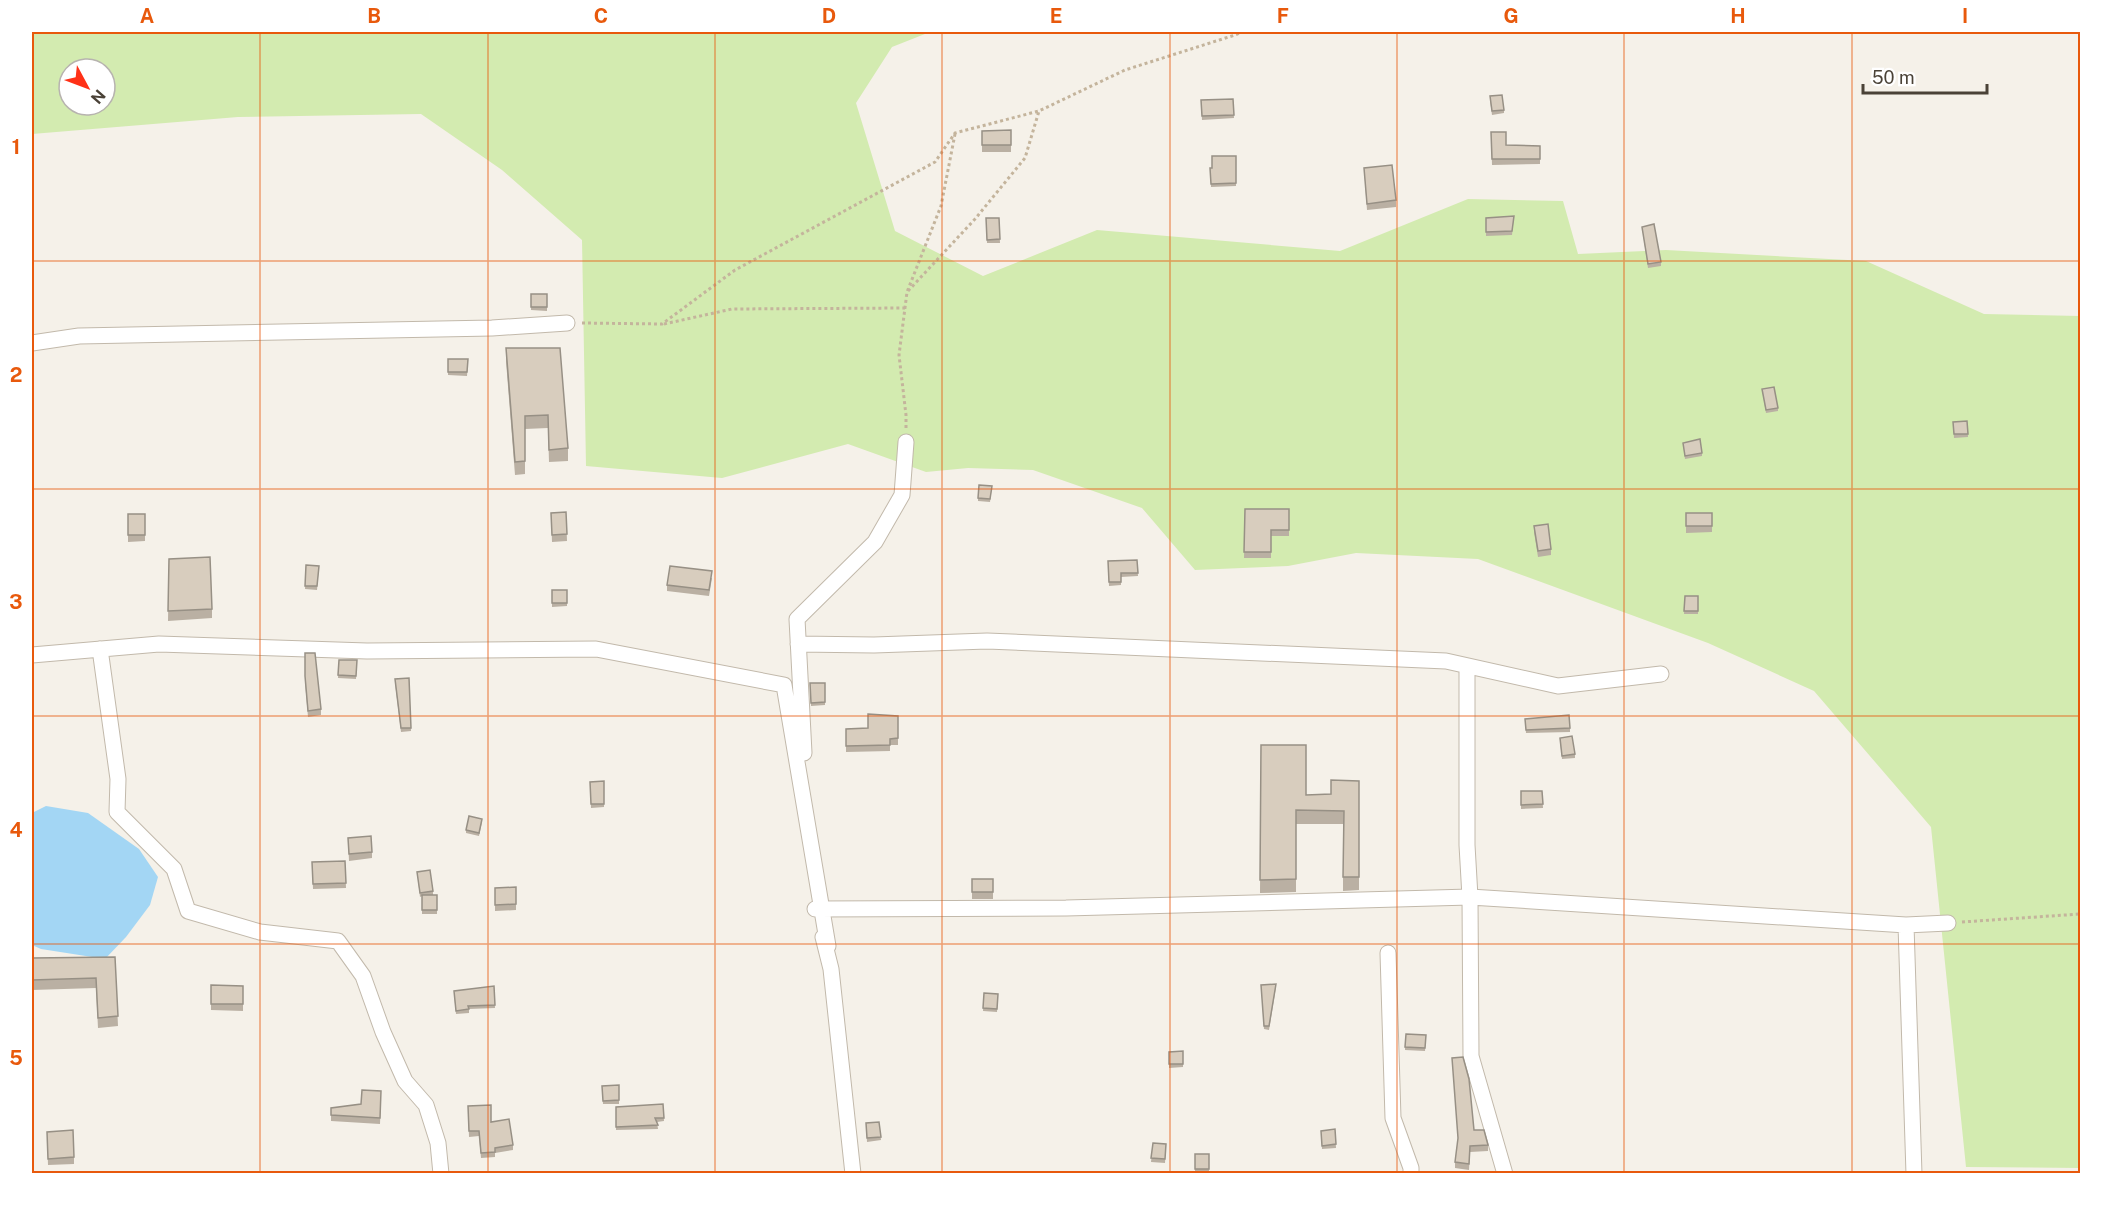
<svg xmlns="http://www.w3.org/2000/svg" width="2112" height="1205" font-family="'Public Sans',sans-serif">
<style>
.green{fill:#d3ebb0;fill-rule:evenodd}
.water{fill:#a3d6f4}
.lines{fill:none;stroke-linecap:round;stroke-linejoin:round}
.minor-casing{stroke:#c2b9ab;stroke-width:17}
.path{stroke:#c4b49c;stroke-width:3;stroke-dasharray:3 3;stroke-linecap:butt}
.minor{stroke:#fff;stroke-width:15}
.wall{fill:#bab0a3}
.building{fill:#d8cdbe;stroke:#979085;stroke-width:1.5}
.grid{fill:none;stroke:#e8590c;stroke-width:1.5;stroke-opacity:0.55}
.neatline{fill:none;stroke:#e8590c;stroke-width:2}
.grid-label{font-size:20px;text-anchor:middle;font-weight:bold;fill:#e8590c}
</style>
<rect width="100%" height="100%" fill="#f5f1e9"/>
<path class="green" d="M32,32h898l-38,15 -36,56 39,128 88,45 114,-46 243,21 128,-52 95,2 15,53 88,-4 200,11 118,53 96,2v852l-114,-1 -35,-340 -117,-136 -106,-48 -230,-84 -122,-6 -68,13 -93,4 -53,-62 -109,-38 -65,-2 -42,4 -78,-28 -126,34 -136,-12 -4,-226 -80,-70 -81,-56 -183,3 -206,17zM69,69h36v36h-36z"/>
<path class="water" d="M46,806l42,7 51,36 19,28 -8,28 -24,32 -21,22 -64,-10 -9,-4v-132z"/>
<g class="lines">
<g class="minor-casing">
<path id="minor" d="M32,343l47,-7 413,-8 75,-5
M798,644l76,1 113,-4 459,20 112,25 103,-12
M100,649l18,130 -1,33 57,57 14,42 72,21 78,9 25,35 20,56 22,49 21,24 12,38 3,31
M32,655l127,-11 208,7 229,-2 188,36 44,261
M1467,666v179l3,52 1,159 34,118
M804,753l-7,-134 78,-77 27,-47 4,-53
M815,909l251,-1 404,-11 436,28 8,249
M1906,925l42,-2
M823,937l8,32 22,205
M1388,953l5,165 18,50v6"/>
</g>
<path class="path" d="M908,291l67,-72 50,-61 14,-47
M582,323l80,1 73,-54 200,-108 20,-29 84,-22 86,-41 110,-35 7,-3
M664,324l68,-15 173,-1
M906,428v-13l-7,-60 8,-63 34,-86 14,-72
M1962,922l118,-8"/>
<use href="#minor" class="minor"/>
</g>
<path class="wall" d="M1233,99l1,19 -32,2 -1,-20z
M1490,100l14,10v3l-12,2z
M1011,130v22h-29v-21z
M1491,132l15,13 34,1v18l-48,1z
M1236,156v30l-25,1 -1,-19h2z
M1364,168l32,32v7l-29,3z
M1514,216l-2,19 -26,1v-18z
M986,218h13l1,25h-13z
M1642,227l19,35v4l-13,2z
M531,294h16v17l-16,-1z
M506,348l62,100v13l-19,1 -1,-34 -23,1v45l-10,1 -9,-114z
M448,359h20l-1,17 -19,-1z
M1762,389l16,19v3l-12,2z
M1967,421l1,16 -14,1 -1,-16z
M1683,443l19,10v3l-17,3z
M992,486l-2,16 -12,-1v-3z
M1245,509h44v27h-18v22h-27z
M566,512l1,29 -15,1 -1,-29z
M1686,513h26v19l-26,1z
M128,514h17v27l-17,1z
M1534,526l17,23v6l-13,2 -4,-25z
M169,559l43,50v9l-44,3z
M1137,560l1,16 -17,1v8l-12,1 -1,-25z
M306,565l13,1 -2,24 -12,-1z
M712,578l-3,18 -42,-5v-6z
M552,590h15v16l-15,1z
M1685,596h13v18h-14z
M305,653l16,56v6l-13,2 -3,-35z
M339,660h18l-1,19 -18,-1z
M409,678l2,53 -10,1 -6,-49z
M810,683h15v22l-14,1z
M898,716v29h-8v6l-44,1v-23l22,-1z
M1525,719l45,9v4l-44,1z
M1560,741l15,13v4l-13,1z
M1261,745l45,50 25,-1 28,-13v109l-16,1v-67h-47v68l-36,1z
M604,781v26l-13,1 -1,-26z
M1521,791h21l1,17 -22,1z
M482,822l-3,14 -13,-3v-3z
M348,838l24,14v6l-23,3z
M345,861l1,27 -33,1 -1,-27z
M417,872l16,19v4h4v19h-15v-18l-2,1z
M972,879h21v20h-21z
M516,887v23l-21,1v-23z
M115,957l3,69 -20,2 -2,-40 -64,2v-32z
M211,985l32,1v25l-32,-1z
M1261,985l15,2 -7,43 -5,-1z
M494,986l1,22 -26,1v4l-13,1 -2,-20z
M984,993l14,1 -1,18 -14,-1z
M1426,1035l-1,16 -20,-1v-3z
M1183,1051v16l-14,1v-16z
M619,1085v19h-16l-1,-18z
M381,1097l-1,27 -49,-3v-13l30,-4z
M663,1104l1,17 -7,1 1,7 -42,1v-23z
M468,1106l23,16 22,23v5l-18,3v4l-14,1 -2,-22 -10,1z
M879,1122l2,18 -14,2 -1,-19z
M1335,1129l1,19 -14,1 -1,-18z
M1474,1130l14,15v6l-18,1 -1,18 -14,-2v-6z
M47,1132l27,25v7l-26,1z
M1153,1143l13,1 -1,19 -14,-1z
M1195,1154h14v18h-14z"/>
<path class="building" d="M1502,95l2,15 -12,1 -2,-15z
M1233,99l1,16 -32,1 -1,-16z
M1011,130v15h-29v-14z
M1491,132h15v13l34,1v13h-48z
M1212,156h24v27l-25,1 -1,-16h2z
M1392,165l4,35 -29,4 -3,-36z
M1514,216l-2,15 -26,1v-14z
M986,218h13l1,21 -13,1z
M1654,224l7,38 -13,2 -6,-37z
M531,294h16v13h-16z
M506,348h54l8,100 -19,2 -1,-35 -23,1v45l-10,1z
M448,359h20l-1,13h-19z
M1774,387l4,21 -12,2 -4,-21z
M1967,421l1,13h-14l-1,-12z
M1700,439l2,14 -17,3 -2,-13z
M979,485l13,1 -2,13 -12,-1z
M1245,509h44v21h-18v22h-27z
M566,512l1,22 -15,1 -1,-22z
M1686,513h26v13h-26z
M128,514h17v21h-17z
M1548,524l3,25 -13,2 -4,-25z
M210,557l2,52 -44,2 1,-52z
M1137,560l1,13h-17v9h-12l-1,-21z
M306,565l13,1 -2,20h-12z
M670,566l42,5 -3,19 -42,-5z
M552,590h15v13h-15z
M1685,596h13v15h-14z
M305,653h10l6,56 -13,2 -3,-35z
M339,660h18l-1,16 -18,-1z
M409,678l2,50h-10l-6,-49z
M810,683h15v19l-14,1z
M868,714l30,2v22l-8,1v6l-44,1v-17l22,-1z
M1569,715l1,13 -44,2 -1,-11z
M1572,736l3,18 -13,2 -2,-18z
M1261,745h45v50l25,-1v-14l28,1v96h-16l1,-66 -48,-1v69l-36,1z
M604,781v23h-13l-1,-22z
M1521,791h21l1,13 -22,1z
M469,816l13,3 -3,14 -13,-3z
M371,836l1,16 -23,2 -1,-16z
M345,861l1,22 -33,1 -1,-22z
M430,870l3,21 -13,2 -3,-21z
M972,879h21v13h-21z
M516,887v17l-21,1v-17z
M422,895h15v15h-15z
M115,957l3,59 -20,2 -2,-40 -64,2v-22z
M1276,984l-7,42h-5l-3,-41z
M211,985l32,1v18h-32z
M494,986l1,19 -27,1 1,3 -13,2 -2,-20z
M984,993l14,1 -1,15 -14,-1z
M1406,1034l20,1 -1,13 -20,-1z
M1183,1051v13h-14v-12z
M1463,1057l6,22 5,51h10l4,15 -18,1 -1,18 -14,-2 3,-24 -6,-80z
M619,1085v15l-16,1 -1,-15z
M362,1090l19,1 -1,27 -49,-3v-7l30,-4z
M663,1104l1,14h-9l3,7 -42,2v-20z
M491,1105v17l18,-3 4,26 -18,3v4l-14,1 -2,-22h-10l-1,-25z
M879,1122l2,15 -14,1 -1,-15z
M1335,1129l1,15 -14,2 -1,-15z
M73,1130l1,27 -26,2 -1,-27z
M1153,1143l13,1 -1,15 -14,-1z
M1195,1154h14v15h-14z"/>
<path class="grid" d="M260,32v1142M488,32v1142M715,32v1142M942,32v1142M1170,32v1142M1397,32v1142M1624,32v1142M1852,32v1142M32,261h2048M32,489h2048M32,716h2048M32,944h2048"/>
<rect width="2112" height="1205" fill="none" stroke="#ffffff" stroke-width="66"/>
<g transform="translate(87 87) rotate(131)"><circle r="28" fill="#ffffff" stroke="#b7b3af" stroke-width="1.5"/>
<path d="M0-4.5L10 22L0 15L-10 22Z" fill="#ff3117"/>
<text y="-9" font-size="16" font-weight="bold" text-anchor="middle" fill="#4a4237">N</text>
</g>
<path d="M1863 84v9h124v-9" fill="none" stroke="#4a4237" stroke-width="3"/>
<text x="1872" y="84" font-size="18" fill="#4a4237" stroke="#ffffff" stroke-width="4.5" paint-order="stroke">50 m</text>
<rect x="33" y="33" width="2046" height="1139" class="neatline"/>
<g class="grid-label">
<text x="147" y="23">A</text>
<text x="374" y="23">B</text>
<text x="601" y="23">C</text>
<text x="829" y="23">D</text>
<text x="1056" y="23">E</text>
<text x="1283" y="23">F</text>
<text x="1511" y="23">G</text>
<text x="1738" y="23">H</text>
<text x="1965" y="23">I</text>
<text x="16" y="154">1</text>
<text x="16" y="382">2</text>
<text x="16" y="609">3</text>
<text x="16" y="837">4</text>
<text x="16" y="1065">5</text>
</g>
</svg>
